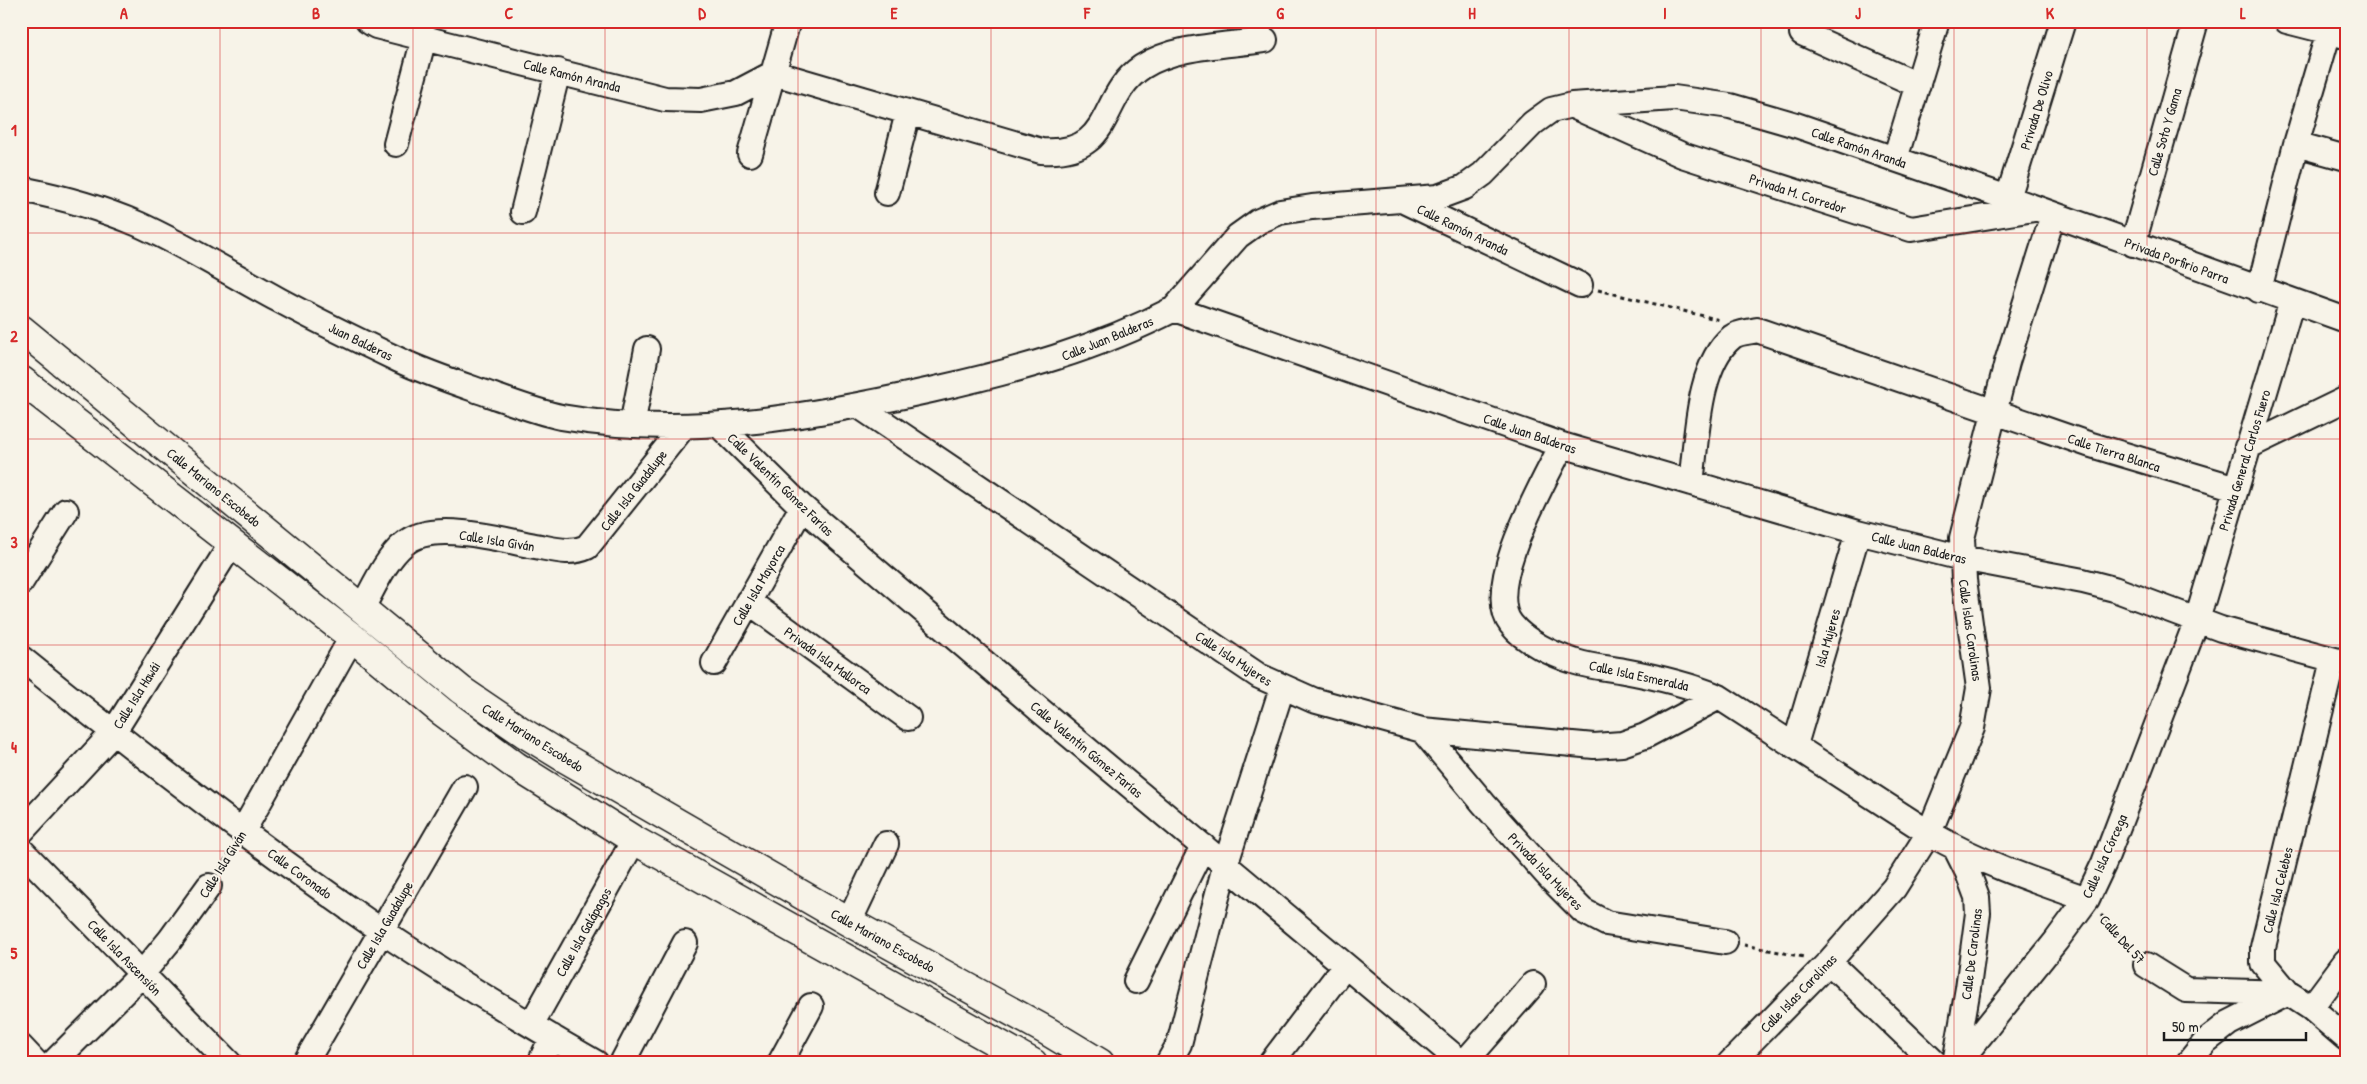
<svg xmlns="http://www.w3.org/2000/svg" width="2367" height="1084" font-family="'Patrick Hand',sans-serif">
<style>
.lines{fill:none;stroke-linecap:round;stroke-linejoin:round}
.minor-casing{stroke:#1c1c1c;stroke-width:28}
.major-casing{stroke:#1c1c1c;stroke-width:31}
.path{stroke:#1c1c1c;stroke-width:3;stroke-dasharray:4 4;stroke-linecap:butt}
.minor{stroke:#f7f3e8;stroke-width:24}
.major{stroke:#f7f3e8;stroke-width:28}
.grid{fill:none;stroke:#d62828;stroke-width:1;stroke-opacity:0.55}
.labels{text-anchor:middle;dominant-baseline:central;stroke-width:4.5;stroke-linejoin:round;paint-order:stroke}
.street-label{font-size:14px;fill:#1c1c1c;stroke:#f7f3e8}
.neatline{fill:none;stroke:#d62828;stroke-width:2}
.grid-label{font-size:16px;text-anchor:middle;font-weight:bold;fill:#d62828}
</style>
<rect width="100%" height="100%" fill="#f7f3e8"/>
<filter id="ink" filterUnits="userSpaceOnUse"><feTurbulence type="fractalNoise" baseFrequency=".02" numOctaves="2"/><feDisplacementMap in="SourceGraphic" scale="10" xChannelSelector="R" yChannelSelector="G"/><feConvolveMatrix kernelMatrix="1 2 1 2 8 2 1 2 1" color-interpolation-filters="sRGB"/></filter>
<g filter="url(#ink)">
<g class="lines">
<g class="minor-casing">
<path id="minor" d="M368,21l8,5 289,73 36,1 35,-7 38,-20 267,78c75,5 56,-54 101,-84 34,-22 83,-21 123,-27
M2287,21l59,15
M1802,33l116,52
M1575,107l107,48 229,74 123,-20
M396,144l28,-106
M2296,144l50,14
M750,154l38,-133
M1895,159l42,-138
M21,189c40,8 80,19 117,35 49,22 94,51 141,76 39,21 80,41 120,60 30,14 61,24 92,35 23,8 46,17 70,22 125,22 248,0 370,-27 85,-19 166,-41 243,-81l388,136 296,87 104,26 121,23 31,8 107,40 125,34
M887,193l21,-80
M2008,198l55,-177
M1406,202l174,83
M523,212l35,-141
M2133,244l63,-223
M2259,290l37,-146 36,-123
M1174,309l64,-73 21,-15 21,-9 32,-5 126,-10 27,-10 18,-13 50,-51 18,-13 21,-5 102,-7 56,8 66,19 212,73 338,122
M859,406l400,270 54,24 109,30 172,16 28,-2 23,-8 74,-39
M632,425l15,-76
M720,426l82,81 239,204 421,352
M1562,445c-18,37 -80,142 -51,179 14,18 43,31 65,38 15,5 32,6 48,9 33,6 64,13 95,26l210,136c50,29 103,47 158,66
M2247,447l99,-48
M1691,483c6,-43 6,-118 41,-146 6,-5 18,-5 25,-7l331,114 148,44
M21,582l45,-71
M748,601l160,117
M362,608c12,-21 23,-48 42,-64 28,-25 97,-4 131,2 18,3 35,9 52,1l97,-121
M21,658c117,95 235,187 359,272 70,47 143,91 216,133
M714,663l88,-156
M1422,730l62,74 66,74 33,33 23,12 119,19
M1795,745l63,-213
M243,831l109,-194
M21,832l92,-99 119,-190
M21,850l208,213
M849,922l37,-78
M1829,962l106,101
M2146,965l40,25 102,3 23,15 35,30
M1136,981l67,-135
M2311,1008l35,-47
M531,1025l103,-185
M21,1047l15,16
M53,1063l88,-88 29,-35 39,-54
M305,1063l160,-276
M540,1063l12,-26
M622,1063l63,-120
M780,1063l31,-57
M1168,1063l11,-19 46,-178 57,-178
M1271,1063l74,-97
M1464,1063l69,-79
M1730,1063l99,-101 65,-74 35,-55 43,-105 7,-40 -15,-108 -2,-42 45,-176 46,-147
M1955,1063l13,-75 10,-75 -1,-16 -9,-24 -12,-24
M1958,1063l98,-122 31,-42 17,-36 93,-243 95,-319
M2188,1063l18,-22 23,-18 59,-30 -25,-30v-16l70,-287"/>
</g>
<g class="major-casing">
<path id="major" d="M21,329l440,361 63,43 39,24 286,165 198,109 53,32
M21,380l331,257 89,74 75,55 118,74 399,223"/>
</g>
<path class="path" d="M1598,290l122,30
M220,869l12,-21
M2101,915l31,34
M1744,945l60,12"/>
<use href="#minor" class="minor"/>
<use href="#major" class="major"/>
</g>
</g>
<path class="grid" d="M220,21v1042M413,21v1042M605,21v1042M798,21v1042M991,21v1042M1183,21v1042M1376,21v1042M1569,21v1042M1761,21v1042M1954,21v1042M2147,21v1042M21,233h2325M21,439h2325M21,645h2325M21,851h2325"/>
<g class="labels">
<g class="street-label">
<text transform="translate(572 75) rotate(14)">Calle Ramón Aranda</text>
<text transform="translate(2036 110) rotate(-73)">Privada De Olivo</text>
<text transform="translate(2164 132) rotate(-74)">Calle Soto Y Gama</text>
<text transform="translate(1859 147) rotate(19)">Calle Ramón Aranda</text>
<text transform="translate(1798 193) rotate(18)">Privada M. Corredor</text>
<text transform="translate(1463 229) rotate(26)">Calle Ramón Aranda</text>
<text transform="translate(2177 260) rotate(20)">Privada Porfirio Parra</text>
<text transform="translate(1107 338) rotate(-22)">Calle Juan Balderas</text>
<text transform="translate(361 341) rotate(26)">Juan Balderas</text>
<text transform="translate(1530 433) rotate(19)">Calle Juan Balderas</text>
<text transform="translate(2114 452) rotate(18)">Calle Tierra Blanca</text>
<text transform="translate(2244 460) rotate(-73)">Privada General Carlos Fuero</text>
<text transform="translate(781 484) rotate(44)">Calle Valentín Gómez Farías</text>
<text transform="translate(214 487) rotate(39)">Calle Mariano Escobedo</text>
<text transform="translate(633 490) rotate(-52)">Calle Isla Guadalupe</text>
<text transform="translate(497 540) rotate(9)">Calle Isla Giván</text>
<text transform="translate(1919 547) rotate(14)">Calle Juan Balderas</text>
<text transform="translate(758 585) rotate(-60)">Calle Isla Mayorca</text>
<text transform="translate(1971 630) rotate(82)">Calle Islas Carolinas</text>
<text transform="translate(1827 638) rotate(-74)">Isla Mujeres</text>
<text transform="translate(1234 658) rotate(33)">Calle Isla Mujeres</text>
<text transform="translate(828 660) rotate(36)">Privada Isla Mallorca</text>
<text transform="translate(1639 675) rotate(12)">Calle Isla Esmeralda</text>
<text transform="translate(136 695) rotate(-58)">Calle Isla Hawái</text>
<text transform="translate(533 737) rotate(32)">Calle Mariano Escobedo</text>
<text transform="translate(1087 749) rotate(40)">Calle Valentín Gómez Farías</text>
<text transform="translate(2104 856) rotate(-66)">Calle Isla Córcega</text>
<text transform="translate(222 864) rotate(-58)">Calle Isla Giván</text>
<text transform="translate(1546 871) rotate(46)">Privada Isla Mujeres</text>
<text transform="translate(300 873) rotate(36)">Calle Coronado</text>
<text transform="translate(2277 890) rotate(-76)">Calle Isla Celebes</text>
<text transform="translate(384 925) rotate(-60)">Calle Isla Guadalupe</text>
<text transform="translate(583 932) rotate(-61)">Calle Isla Galápagos</text>
<text transform="translate(2123 939) rotate(48)">Calle Del 57</text>
<text transform="translate(883 940) rotate(29)">Calle Mariano Escobedo</text>
<text transform="translate(1971 954) rotate(-83)">Calle De Carolinas</text>
<text transform="translate(125 957) rotate(46)">Calle Isla Ascensión</text>
<text transform="translate(1798 993) rotate(-46)">Calle Islas Carolinas</text>
</g>
</g>
<rect width="2367" height="1084" fill="none" stroke="#f7f3e8" stroke-width="55"/>
<path d="M2164 1032v8h142v-8" fill="none" stroke="#1c1c1c" stroke-width="2.5"/>
<text x="2172" y="1032" font-size="15" fill="#1c1c1c" stroke="#f7f3e8" stroke-width="4" paint-order="stroke">50 m</text>
<rect x="28" y="28" width="2312" height="1028" class="neatline"/>
<g class="grid-label">
<text x="124" y="19">A</text>
<text x="316" y="19">B</text>
<text x="509" y="19">C</text>
<text x="702" y="19">D</text>
<text x="894" y="19">E</text>
<text x="1087" y="19">F</text>
<text x="1280" y="19">G</text>
<text x="1472" y="19">H</text>
<text x="1665" y="19">I</text>
<text x="1858" y="19">J</text>
<text x="2050" y="19">K</text>
<text x="2243" y="19">L</text>
<text x="14" y="136">1</text>
<text x="14" y="342">2</text>
<text x="14" y="548">3</text>
<text x="14" y="753">4</text>
<text x="14" y="959">5</text>
</g>
</svg>
